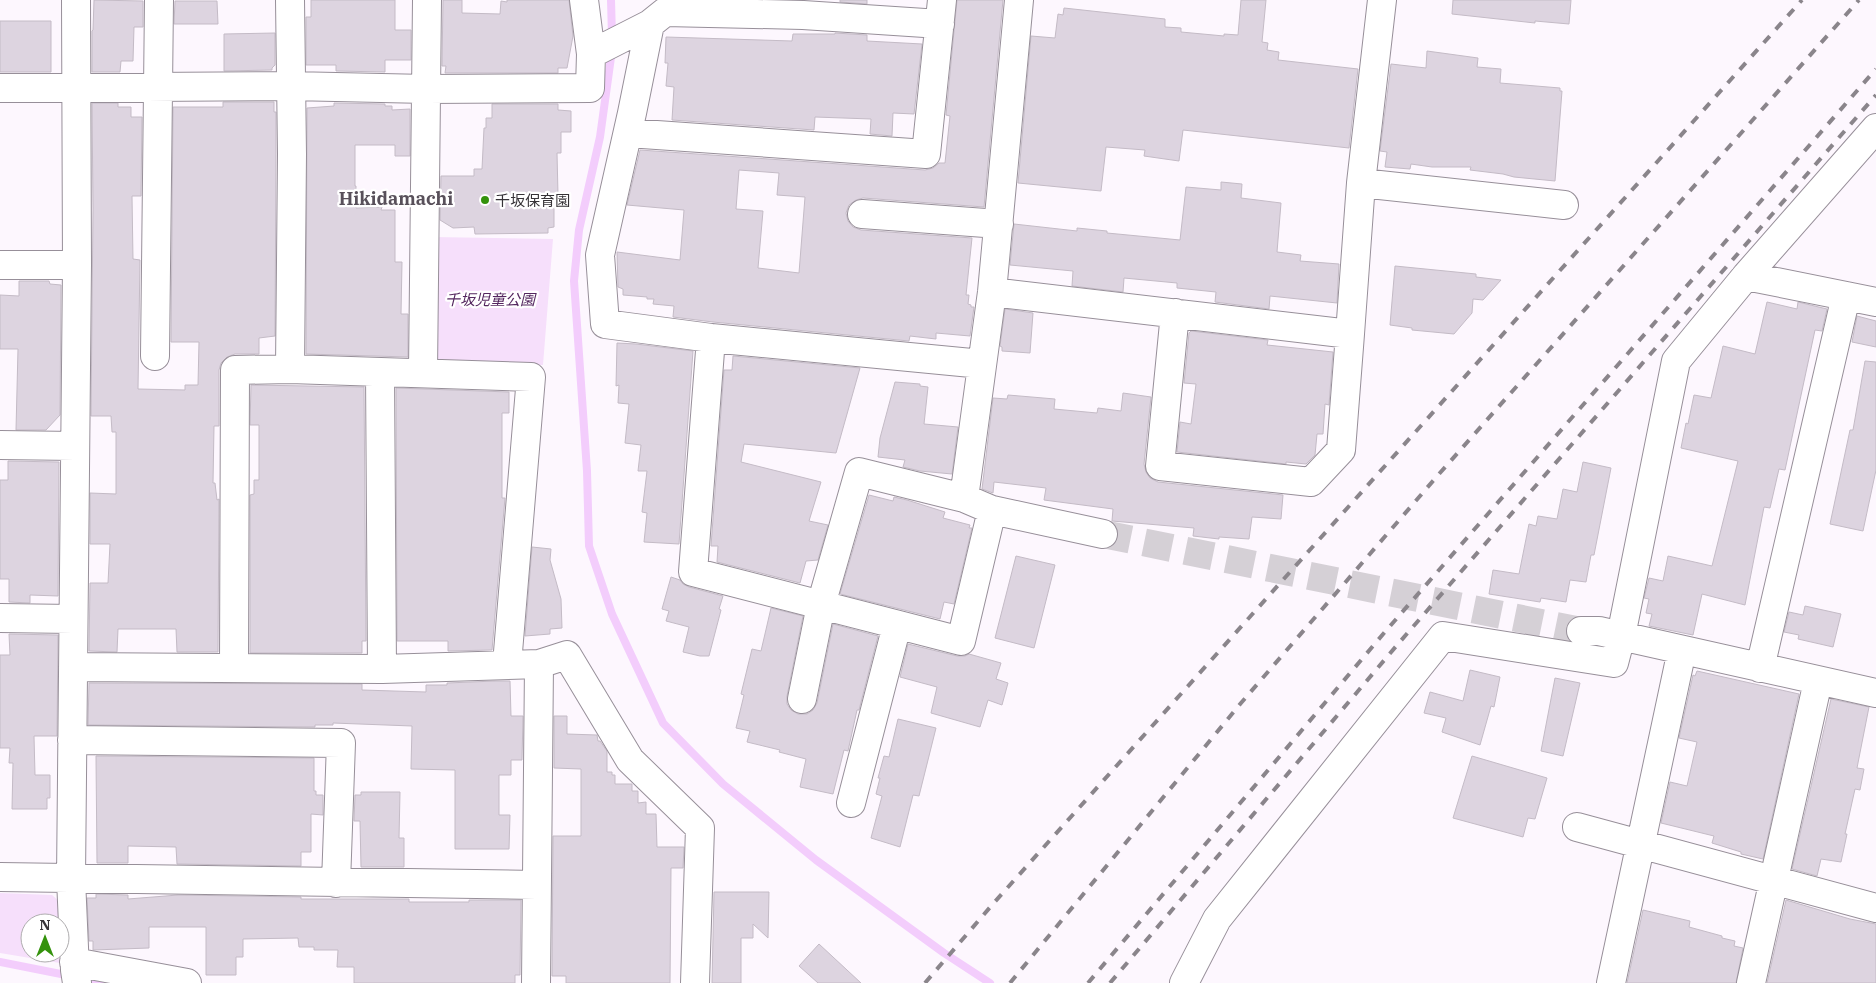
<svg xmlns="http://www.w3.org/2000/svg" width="1876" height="983" font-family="'IBM Plex Serif','Noto Sans JP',serif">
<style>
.green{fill:#f6dffb;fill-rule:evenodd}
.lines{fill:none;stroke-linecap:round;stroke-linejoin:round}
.stream{stroke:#f3cdfc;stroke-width:8}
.building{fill:#ddd4e0;stroke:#c4bbc6;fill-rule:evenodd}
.minor-tunnel{stroke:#d5d0d6;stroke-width:28;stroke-dasharray:28 14;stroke-linecap:butt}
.minor-casing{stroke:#978f99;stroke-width:30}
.minor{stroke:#fff;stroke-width:28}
.rail{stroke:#8a858b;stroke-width:4;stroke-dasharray:9 9;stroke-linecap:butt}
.poi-dot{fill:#34920c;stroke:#fff;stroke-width:2}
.labels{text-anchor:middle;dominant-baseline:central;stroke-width:4.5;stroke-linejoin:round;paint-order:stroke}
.poi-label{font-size:15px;fill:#363337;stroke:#fff;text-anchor:start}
.park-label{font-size:15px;font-style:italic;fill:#54275f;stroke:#fff}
.quarter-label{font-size:18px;font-weight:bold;fill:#58505a;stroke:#fff}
</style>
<rect width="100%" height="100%" fill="#fdf7fe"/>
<path class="green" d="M433,237l120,2 -10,126 -103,1 -8,-6z
M0,893l52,2 14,12 -6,56 -60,-10zM30,923h30v30h-30z"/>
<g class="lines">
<path class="stream" d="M611,0l1,36
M612,50l-12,87 -21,93 -5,51 13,190 2,75 23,68 51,109 60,61 93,76 128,93 46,30
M0,962l106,21"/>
</g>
<path class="building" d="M94,0l49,1v26h-9l-1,34h-12l-1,11h-28v-41l1,-1z
M311,0h84v30h16v30h-26v12l-49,-1v-6h-30v-48h5z
M443,0h19v13l38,1 1,-13 6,1v-2h62l4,36 -6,32h-9v5h-113l1,-7h-4z
M840,0h27v4l-27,-2z
M957,0h46l-19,207 -121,-9 -7,2 -7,5 -3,8 2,8 5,6 8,3 111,8 -6,57h3l-1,9 3,1v2h3l-4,29 -34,-3v6l-26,-3 -1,5 -196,-19 -40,-5 1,-11 -21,-2 1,-5h-7v-2l-24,-2v-6l-5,-2 -1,-35 63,8 4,-50 -57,-5 13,-55 285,20 8,-2 6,-5h6l5,-47 -4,-1zM739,170l40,3 -2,22 28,2 -6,76 -41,-5 5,-57 -27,-2z
M1241,0h25l-4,42 6,1 -1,7 12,2 -1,8 80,9 -9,79 -166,-18 -4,31 -35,-5 1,-6 -39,-3 -5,44 -83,-8 13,-147 24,2 3,-24 5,1 1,-7 101,11v8l16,1v4l43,4v-2l14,1z
M1453,0h118l-2,24 -34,-3v2l-83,-9z
M175,1h42l1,23h-44z
M0,21h51v51h-51z
M275,33v32l-3,3v2l-48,1v-37z
M835,33l32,2v6l55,3 -8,70 -21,-1 -1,23 -22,-2 1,-15 -56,-2 -1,13 -142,-10 2,-33 -8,-1 2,-23h-3l1,-26 126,4 1,-7h42z
M1427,51l51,7 -1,9 24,2 -1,14 60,5v3h2l-7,90 -41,-4 -11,-3 -33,-4 1,-3h-39l-21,-3 -1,5 -25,-2 2,-15 -7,-1 11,-87 35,4z
M223,102h51v10h2v42l-1,182 -16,2v16h-24l-8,3 -6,6 -2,7v56h-5l-1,57h2l2,17 2,-1 -1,153h-41l-1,-23h-58l-1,23 -28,-1 1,-68h18l2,-39h-20v-51l26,1v-62h-4l-1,-16h-20l2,-207 -1,-106h26v4h13v10h11l-1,79h-9l1,63 7,1 -2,129 47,1v-5h13l1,-43h-28l2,-235h50z
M334,103l51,1v2h7v4l18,-1v47h-15v-11h-40v41h1v22l26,-1 -1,3h14v52h7l-1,52h7v43l-102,-3 1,-246 27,-2z
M492,104h66v6l13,1v21h-10v21h-4l1,42h-4v32l-6,1v5l-73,1 -1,-7 -21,1 -13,-8 1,-44h33v-7h8l2,-41h2v-10h6z
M1221,182l21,2 -1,14 40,5 -4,49 24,3 -1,6 39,3 -2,39 -67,-7 -1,13 -54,-7 1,-10 -39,-4v-5l-53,-5 -1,14 -51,-6 1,-15 -63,-6 4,-41 63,7v-3l30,3v2l73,7 6,-53 35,3z
M1395,266l81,8v3l25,3 -18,20 -10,-1 -1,14 -18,21 -42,-4v-2l-22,-3z
M19,281h30l1,3 11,1 -1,130 -14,15h-30l2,-81h-18v-54l19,1z
M1767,302l30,7 1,-7 29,7 -5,22 -7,-1 -30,140 -6,-1 -9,39 -6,-1 -19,98 -43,-11 -9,41 -44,-9 3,-12 -6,-1 3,-14 -5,-1 5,-20 14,3 5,-25 44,10 26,-105 -57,-13 5,-25 2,1 6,-29 17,3 12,-52 32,8z
M1005,309l28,4 -3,40 -28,-2v-4l-2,-1z
M1857,316l19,5v26l-24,-5z
M1191,331l77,9 -1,5 66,7 -4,53 -4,-1 -2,30h-6l-2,21 -9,9 -20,-2v2l-109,-12 3,-30 11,2 5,-40 -12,-1 5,-50z
M617,343l19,1 57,7 -14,193 -35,-2 3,-29 -5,-1 5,-41h-9l3,-26 -16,-2 4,-39 -11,-1 1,-18 -3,1z
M733,356l127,12 -24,85 -92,-9 -3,18 80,20 -12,39 19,4 -10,35 -12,1 -6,22 -83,-21 1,-16h-7l13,-176h8z
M1865,361l11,1v108l-13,61 -33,-7 20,-94h3z
M895,382l25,2v2l8,1 -4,37 34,3 -6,47 -32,-3 -17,-4 2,-7 -27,-3 2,-19z
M251,385l113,2 2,254h-4v12h-112v-158l4,-1v-14h5v-55h-9z
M396,388l113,4v21h-7v85h3l-13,152 -44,1v-10h-51z
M1123,393l28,4 -7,67 2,8 4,6 8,4 125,13 -2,24 -29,-2 -3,22 -30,-2v2l-26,-3 1,-8 -82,-7 1,-12 -69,-9 2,-12 -52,-6 -1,11 -11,-4 11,-91 14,1 1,-4 47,4 -1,10 43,4 1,-5 23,3z
M8,461l51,1 -1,134 -28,-1v8l-21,-1v-23h-9v-99h8z
M1583,462l28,6 -17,87h-3l-5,27 -16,-2 -4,22 -25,-4 -1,4 -51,-8 4,-24 26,4 10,-50 7,2 2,-10 19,3 6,-30 14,3z
M869,495l24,6 1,-4 13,3 38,12 -2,6 27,7 -1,3h3l-18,76 -10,-2 -4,17 -100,-25z
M532,547l19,2 -1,11 11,39 1,29 -12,1v5l-25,2z
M1016,556l39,9 -21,83 -39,-10z
M671,577l9,3 3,4 6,3 34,9 -4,13 2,1 -12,46h-9l-17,-4 6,-25 -23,-6 3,-10 -7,-2z
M1805,606l36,8 -8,33 -35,-8 1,-4 -15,-3 5,-20 14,3z
M771,608l32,8 -16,80v8l4,6 7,4h9l6,-4 4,-7 16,-79 45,12 -19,74h-2l-9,41 -4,-1 -11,44 -33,-7 6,-28 -27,-7 1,-2 -33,-8 3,-11 -14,-3 8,-33 -3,-1 11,-45 9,2z
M9,634l49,1 -1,101h-23l1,39h15v23h-3v11h-35l1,-46h-4l1,-15h-10v-93h10z
M908,644l49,12h8l4,-2 32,9 -5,16 12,4 -6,22 -14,-5 -8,27 -49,-14 6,-26 -37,-10z
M1470,670l30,7 -6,30 -3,-1 -11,39 -38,-13 4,-14 -22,-5 6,-21 33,9z
M1697,671l102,23 -36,165 -22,-5v-2l-29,-9 2,-7 -53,-13 9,-41 17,4 10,-44 -18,-4 14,-63 2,1z
M1555,678l25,5 -17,73 -22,-5z
M495,681h15l1,35h12l-1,44h-11v15h-12v40h11l-1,34h-54v-79l-44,-1 1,-43 -79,-3v2h-18v2l-227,-2 1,-42 273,1v6l64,2v-7h21v-2z
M1831,699l38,8 -12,61 7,1 -4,21 -5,-1 -10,45h2l-6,28 -20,-3 -4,17 -25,-7z
M554,716h13v18l30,1 1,6h2l7,10v21h5v3h3v9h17v7h6v12l8,-1v12h10l1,33h27l-1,21h-12l-1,115h-104v-7h-14l1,-140h28v-67l-27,-1z
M898,719l38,9 -17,68 -6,-1 -13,52 -29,-9 11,-42 -6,-2 4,-16h-2l6,-22 5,1z
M96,756l218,2v33h2v4h7v20l-12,-1v38h-10v14l-124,-2 -1,-17 -48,-1v17h-31z
M1472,756l75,22 -12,41 -7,-1 -5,19 -70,-19z
M361,792h39l-1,46h5v29h-43l-1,-46h-6l1,-26h6z
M714,892h55l-1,46 -15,-14v14h-12v45h-29z
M96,894l32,1v4l50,-4 123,2v2h108v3h60v-2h52l-1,75h-5v8h-161v-16h-17l1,-17h-24v-3h-15l-1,-9 -55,1v18h-7v18h-30v-48h-57v21l-56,2v-9h-4l-2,-43h9z
M1786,900l64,19 26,5v59h-109z
M1643,910l47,11 -1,6 33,9v2l13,3 -1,5 9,2 -7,35h-109z
M819,944l42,39h-43l-19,-17z"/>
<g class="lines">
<path class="minor-tunnel" d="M1103,534l478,97"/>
<g class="minor-casing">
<path id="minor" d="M76,0l1,265 -6,614 4,91 2,13
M584,0l7,54
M650,24l-18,89 -32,142 5,69 106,14 271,26
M0,88l290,-2 137,3 163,-1 1,-34 59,-30 15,-12 138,3 137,9
M1876,128l-130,148 -70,85 -55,275 255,57
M628,133l298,21 16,-154
M1361,183l203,22
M862,214l137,10
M0,265h77
M1746,276l130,26
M992,292l358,42 11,-151 21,-183
M1175,313l-15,153 151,16 30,-32 9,-116
M711,338l-18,234 268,69 31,-131 -28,-12 28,-206 27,-292
M155,356l4,-356
M290,369l2,-215 -2,-154
M380,372l2,297
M423,373l4,-373
M0,445l75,1
M992,510l111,24
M0,618l73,1
M539,664l28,-9 63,105 70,68 -5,155
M73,667l309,2 157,-5 -3,319
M234,668l1,-298 55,-1 241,8 -24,287
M1760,668l86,-372
M802,699l19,-94 38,-133 105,26
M72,740l269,3 -5,140
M851,803l46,-178
M1577,827l299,81
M0,877l536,8
M74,962l113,21
M1184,983l33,-64 226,-283 171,27 7,-27 -22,-5h-18
M1611,983l71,-333
M1751,983l67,-302"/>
</g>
<use href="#minor" class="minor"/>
<path class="rail" d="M925,983l67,-78 810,-905
M1010,983l231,-280 198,-229 420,-474
M1088,983l296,-350 492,-564
M1110,983l288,-339 478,-549"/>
</g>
<circle class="poi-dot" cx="485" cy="200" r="5"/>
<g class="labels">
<g class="poi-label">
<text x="495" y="200">千坂保育園</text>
</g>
<g class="park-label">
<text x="490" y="299">千坂児童公園</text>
</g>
<g class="quarter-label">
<text x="396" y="198">Hikidamachi</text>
</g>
</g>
<g transform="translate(45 938)"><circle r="24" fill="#ffffff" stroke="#afadaf"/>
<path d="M0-4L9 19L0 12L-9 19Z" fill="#34920c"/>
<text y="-8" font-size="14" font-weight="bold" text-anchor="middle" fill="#363337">N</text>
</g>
</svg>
